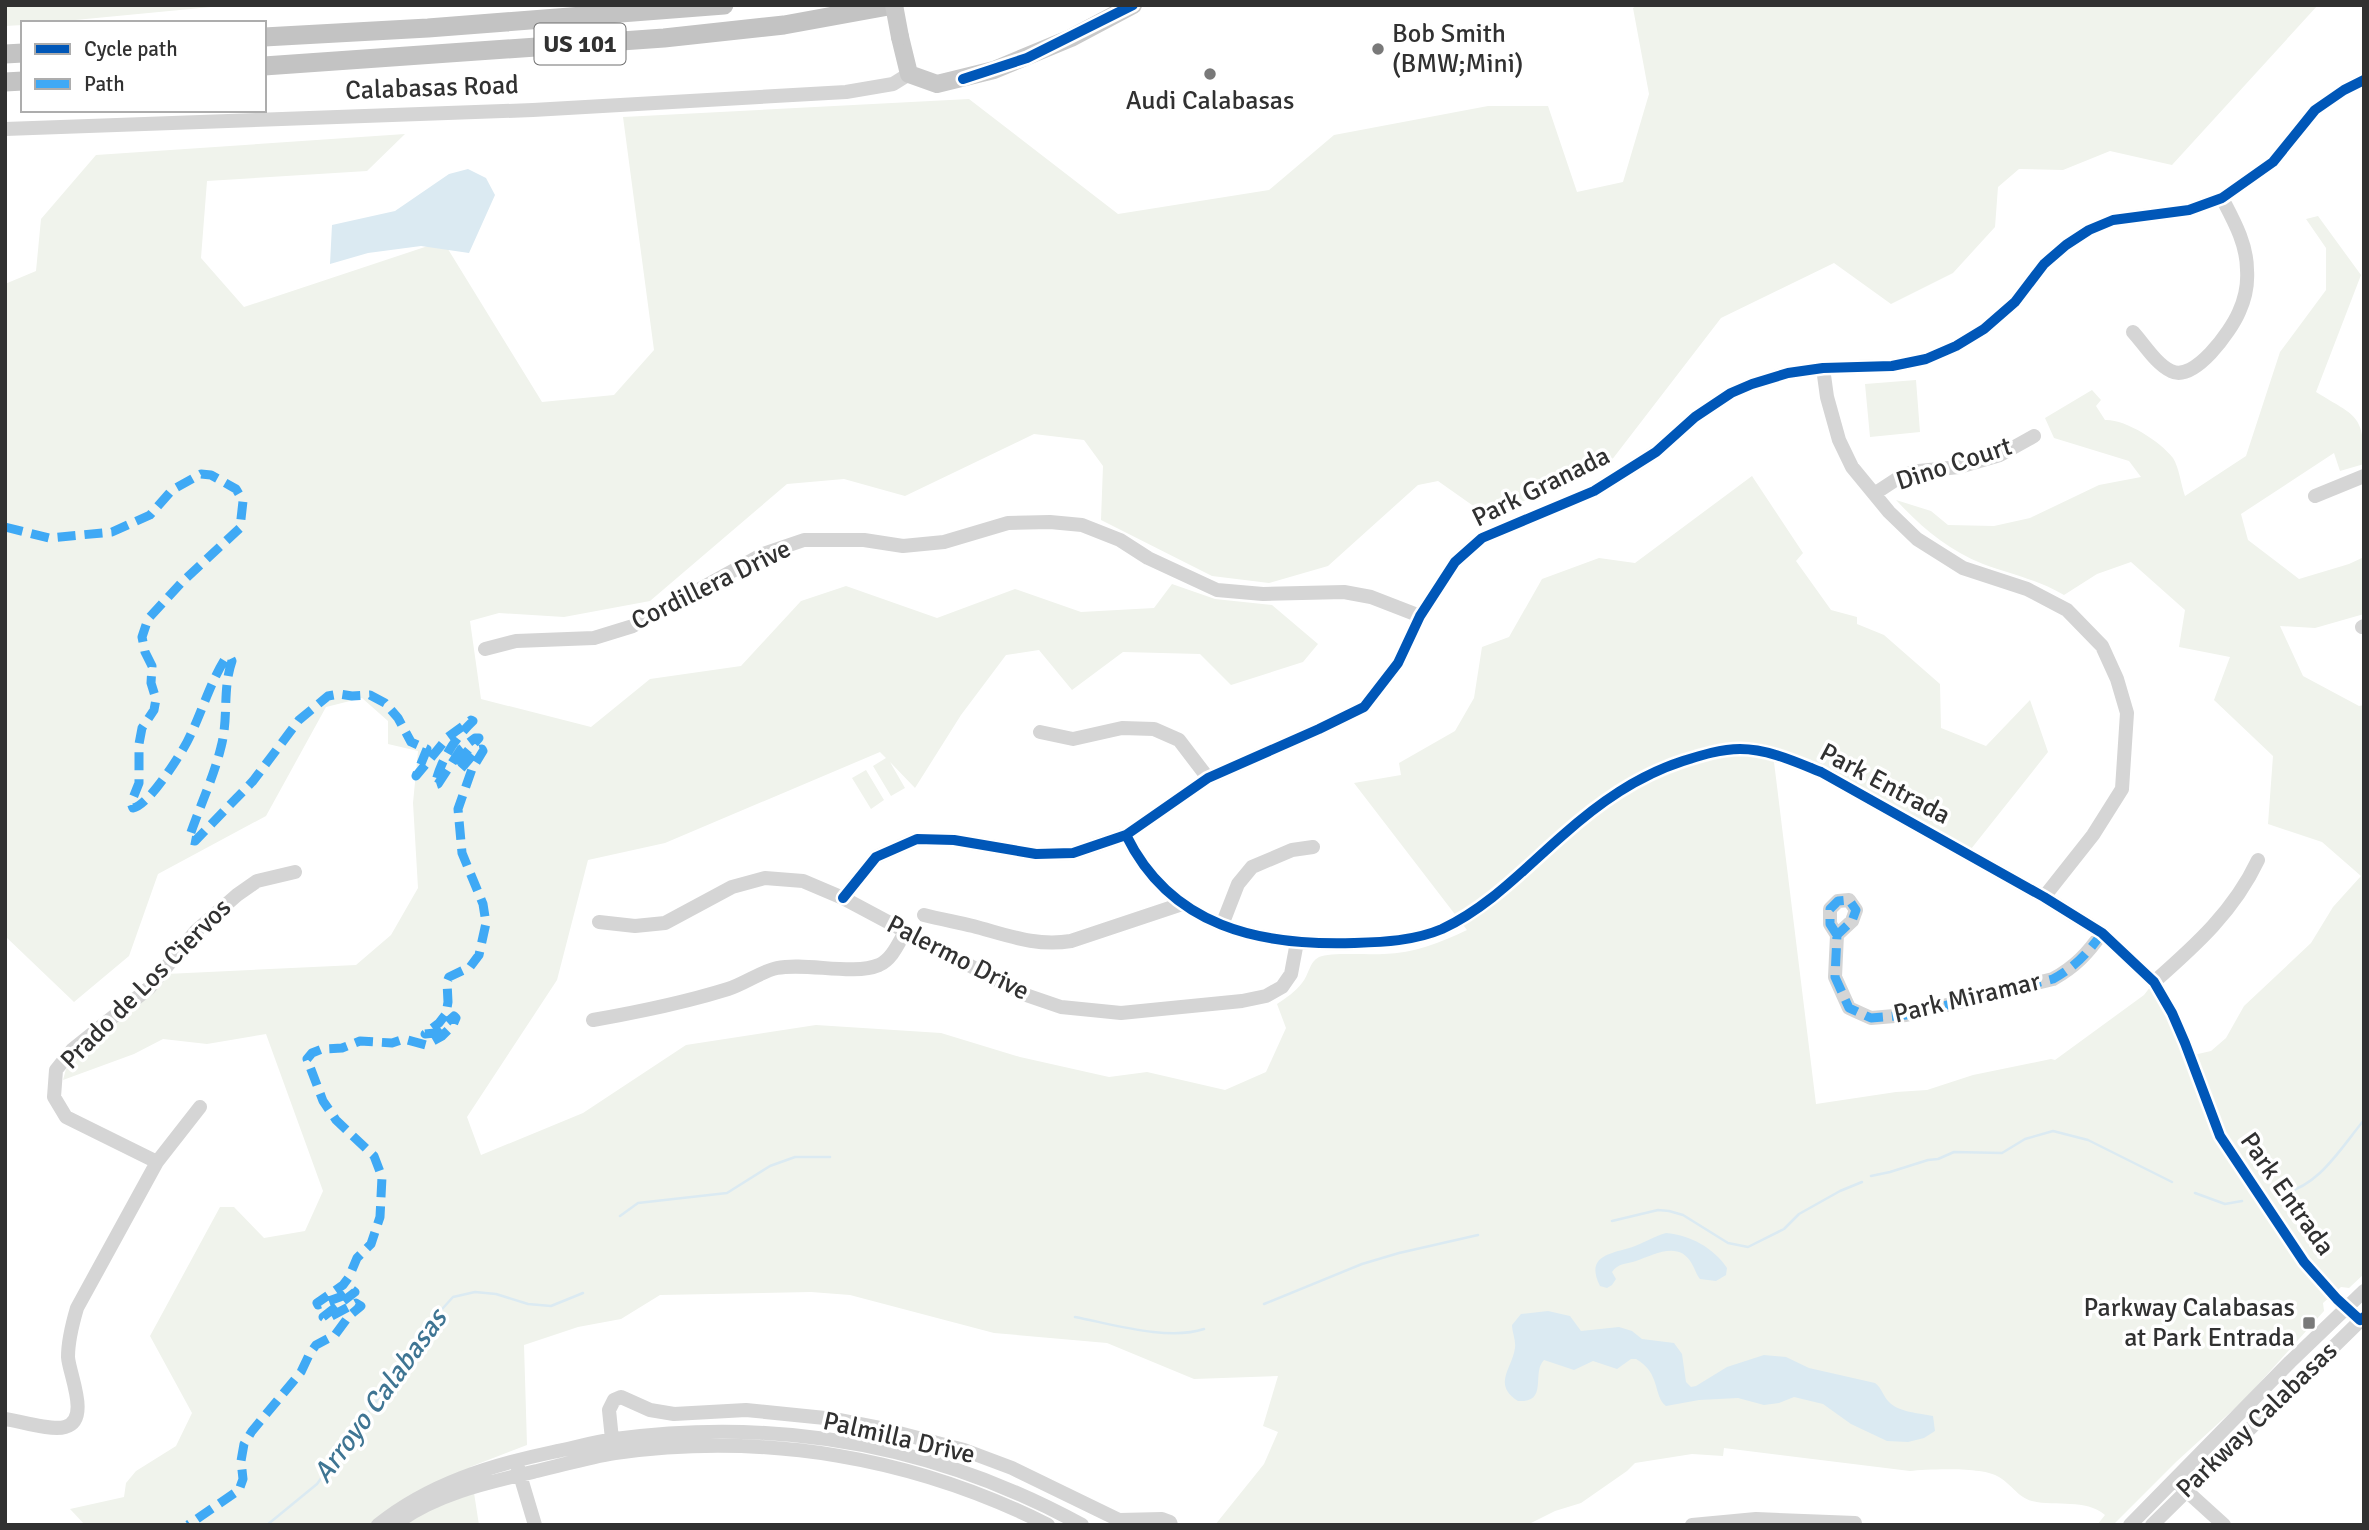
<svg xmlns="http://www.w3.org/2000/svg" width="2369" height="1530" font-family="Signika,sans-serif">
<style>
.green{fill:#f0f3ec}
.water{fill:#dbeaf2}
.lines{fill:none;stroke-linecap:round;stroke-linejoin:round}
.stream{stroke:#dbeaf2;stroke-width:2.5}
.minor{stroke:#d5d5d5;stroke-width:14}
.major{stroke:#c9c9c9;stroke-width:18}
.highway{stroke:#c3c3c3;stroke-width:19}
.major-bridge{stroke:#c9c9c9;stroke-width:18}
.quiet{stroke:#3fa9f5;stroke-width:9;stroke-dasharray:18 9;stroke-linecap:butt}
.cycleway-casing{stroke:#fff;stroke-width:15}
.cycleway{stroke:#0057b8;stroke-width:10}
.poi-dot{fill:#797979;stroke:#fff;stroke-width:2.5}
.labels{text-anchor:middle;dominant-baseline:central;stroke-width:7;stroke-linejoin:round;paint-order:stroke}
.shield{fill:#fff;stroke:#6f6f6f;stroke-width:2}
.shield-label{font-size:24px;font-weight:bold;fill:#313131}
.poi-label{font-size:26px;fill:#313131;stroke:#fff;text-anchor:start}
.street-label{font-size:26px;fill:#313131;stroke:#fff}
.water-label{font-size:28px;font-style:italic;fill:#3f7593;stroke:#fff}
</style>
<rect width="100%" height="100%" fill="#fff"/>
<path class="green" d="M5,5h227l-188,18h-21v2l-18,1z
M1638,5h680l-146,160 -62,-14 -47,19 -44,-1 -21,18 -3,40 -42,46 -62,31 -57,-41 -113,55 -110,143 -122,56 -51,-36 -20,4 -90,81 -59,17 -57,-7 -111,-56 2,-54 -19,-26 -50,-6 -129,62 -61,-17 -57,5 -137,117 -86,16 -65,-4 -29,8 11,78 110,28 59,-48 91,-13 60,-65 45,-15 91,32 78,-29 66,23 73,-4 18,-24 43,15 57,6 46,39 -15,18 -72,23 -31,-31 -77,-2 -51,38 -33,-40 -33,5 -45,60 -46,73 -25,-26 15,26 -14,8 -18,-30 13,-8 -6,-6 -215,91 -77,17 -31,120 -90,137 14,38 102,-42 103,-68 130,-20 125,8 79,24 89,20 38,-5 78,18 41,-18 20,-44 -9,-24c9,-6 18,-12 25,-21 7,-8 7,-21 17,-26 11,-5 51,-2 65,-3 30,-1 56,-11 83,-24l-113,-147 47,-8 -2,-12 56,-32 19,-33 8,-51 27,-10 33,-58 57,-21 36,5 117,-87 51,77 -7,8 35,49 26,7v7l27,11 56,49 1,44 45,18 44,-46 18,52 -81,102 -146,-82 -47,-10 42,342 80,-12 31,-2 46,-15 78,-16 4,1 89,-65 10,-13 35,74 22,-5 15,-13 18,-32 67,-63 22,-36 28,-31 -39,-34 -54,-18 5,-68 -59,-56 16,-43 -51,-10 6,-37 -54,-48 -34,12 -33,21c-28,-16 -51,-20 -81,-31 -35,-14 -61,-36 -87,-64l35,11 17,14 46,1 36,-8 69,-33 42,-8 -12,-16 -75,-23 -9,-20 47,-28 9,10 -5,6 9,14c20,-1 55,21 68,38 6,9 8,27 12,38l61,-40 34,-104 46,-62v-42l-20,-29 12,-3 43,59 -45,117c40,25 48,21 48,72l-24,7 -6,-18 -93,61 7,26 51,39 50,-15 15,-7v57l-49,14 -35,-2 23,50 56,30 5,-1v569l-15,14 -8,-1 -18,16 1,8 -78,87 -70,64 -63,63h-16l8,-10c-20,-17 -48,-8 -73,-14 -15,-4 -22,-19 -35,-25 -16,-9 -68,-7 -87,-5l-186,-23 -1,8 -31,-2 -57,9 -8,8 -46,32 -26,8 -28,14h-312l49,-61 14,-32 -15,-6 15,-50 -84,3 -87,-36 -113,-10 -144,-38 -39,-3 -151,3 -39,24 -43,8 -54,18 3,100 -57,22 9,58h-394l-15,-16 54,-12 2,-14 10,-12 40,-25 16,-33 -42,-77 70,-129h14l30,31 41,-7 18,-40 -57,-157 -59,10 -44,-5 -29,15 -71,26 3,-11 100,-95 190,-9 35,-30 27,-47 -5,-85 5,-52 -30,-7v-23l-26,-23 -36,9 -60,109 -108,58 -29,82 -55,46 -69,-66v-652l31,-13 5,-52 55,-64 309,-21 -38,37 -160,10 -6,77 43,49 199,-66 99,161 72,-7 40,-45 -31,-233 346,-18 149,115 151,-24 65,-55 154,-29h60l29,86 46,-10 26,-88 -16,-86z
M1916,380l4,52 -50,5 -5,-53z
M866,770l18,30 -13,9 -19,-31z"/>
<path class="water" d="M468,169l18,9 9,17 -26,58 -48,-7 -53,7 -38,11 2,-39 63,-14 54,-37z
M1666,1233c24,2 48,15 61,35l-1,7 -10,6 -16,-2c-4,-5 -5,-10 -8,-15 -13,-24 -38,-9 -56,-3 -9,3 -18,2 -24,11l4,7 -4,6 -5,3 -7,-2c-16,-32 13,-32 35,-40 10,-4 20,-10 31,-13z
M1548,1311l22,5 11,15 38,-4 13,4 10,8 32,4 8,11 4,28 5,5 5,-1 31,-19 37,-12 22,2 23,11 66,15c7,5 8,13 14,19 9,10 30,11 44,14l2,15 -11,7 -16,4 -21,-1 -36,-17 -28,-20 -29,-7 -15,6 -15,2 -26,-7 -39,2 -33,6c-13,-10 -5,-33 -30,-47h-5l-14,10 -24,-8 -19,9 -30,-10c-13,13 5,43 -26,41 -26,-17 -6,-32 -3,-53 1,-8 -3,-16 -3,-23l9,-11z"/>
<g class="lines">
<path class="stream" d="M1871,1176l19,-4 38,-12 10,-1 16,-7 48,1 23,-14 28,-8 35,9 84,42
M2195,1193l30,11 17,-3
M2280,1194c39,-7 60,-45 84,-74
M620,1216l18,-13 89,-10 43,-27 25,-9h35
M1612,1221l46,-11 11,1 14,4 45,28 20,4 36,-18 15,-15 41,-23 22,-9
M1264,1304l98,-40 37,-11 79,-18
M1075,1317c37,7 93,24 129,12
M267,1525l50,-41 86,-120 22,-36 28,-31 22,-5 21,2 32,10 23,2 32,-13"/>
<path class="minor" d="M5,129l528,-19 313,-18 47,-8 16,-10
M2133,332c11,12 23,32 38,39 23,12 60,-40 68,-59 6,-13 9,-28 8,-42 0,-26 -13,-49 -25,-72
M1823,368l4,29 12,43 13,27 37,45 28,27 46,29 64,21 40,21 35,36 15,33 10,34 -5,76 -29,46 -49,62
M1874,494l29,-19 16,-4 40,-4 41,-12 34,-19
M2315,496l49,-20
M2362,627l2,-1
M485,649l31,-8 78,-3 39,-12 130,-72 41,-14h60l39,6 41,-4 64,-19 42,-1 32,3 38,15 28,18 69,32 46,4 81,-2 27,5 49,19
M1040,732l33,7 49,-11 32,1 25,11 29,38
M1126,835c45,92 133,111 228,108 29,-1 60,-2 88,-14 47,-22 82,-60 121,-94 36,-32 74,-59 120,-74 19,-6 38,-12 57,-12 28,0 56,13 81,23l223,125 58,36 52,49 18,31 13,30 35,93 84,126 33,37 23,21
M843,898l33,-41 41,-18 37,1 82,14 37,-1 53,-18 82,-57 111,-49 45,-22 34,-44 22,-47 35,-54 27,-24 112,-47 62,-39 39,-35 36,-24 21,-9 36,-11 35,-5 69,-2 34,-7 30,-13 28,-17 31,-27 29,-38 22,-19 23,-15 24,-10 76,-10 33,-12 51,-36 42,-52 29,-20 20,-10
M924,915c16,4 32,7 49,11 34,9 63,21 98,15l111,-37
M599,922l36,4 30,-3 67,-36 33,-9 38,3 40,17 180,96 38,13 60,6 121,-12 24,-5 16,-9 9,-13 6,-32
M1222,925l16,-41 14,-17 40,-17 21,-3
M1837,935l-7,-11v-15l8,-8 11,-1 7,10 -4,11 -15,14 -2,42 14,31 22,10 35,-3 147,-36c22,-12 35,-26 49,-46
M2154,982c42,-37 80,-71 104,-122
M593,1020c46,-8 90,-17 135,-31 16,-5 34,-18 49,-21 29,-6 76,8 102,-3 13,-6 19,-21 26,-33
M157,1162l-91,-45 -12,-20 2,-27 16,-20 77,-62 47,-57 41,-36 20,-14 38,-9
M5,1419c15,2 46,12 60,8 26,-7 4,-53 3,-70 0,-17 4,-32 9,-49l80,-146 43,-55
M613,1449l-4,-39 5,-10 7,-3 29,13 24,4 72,-4 89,9 41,8 88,23 48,18 107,52 43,-1 8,3 1,3
M517,1465l18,60
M2181,1486l43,39
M378,1525c51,-41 113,-60 175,-73 20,-4 41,-10 62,-13 165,-22 321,6 467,86
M394,1525c40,-31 95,-43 143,-54 26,-6 52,-14 78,-18 150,-21 298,4 433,72
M1692,1525l64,-6 99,4
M2130,1525l160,-163 74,-71
M2152,1525l212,-208"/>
<path class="major" d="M900,37l9,37 28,10 57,-14 77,-32 62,-33"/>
<path class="highway" d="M264,37l164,-9 296,-23
M5,54l18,-1
M264,66l400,-28 120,-13 110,-20
M5,82l18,-1"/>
<path class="major-bridge" d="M894,5l6,32"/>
<path class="quiet" d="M5,527l44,11 63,-6 38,-17 22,-25 29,-16 10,1 25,14 7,12 -3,27 -58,54 -34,37 -6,18 3,15 7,14 -1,17 5,16 -2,11 -12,18 -3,16v39l-8,20 2,5c15,-2 46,-51 54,-66 14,-27 22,-57 38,-83l5,-2 2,4c-10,29 -3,56 -11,86 -7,29 -21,59 -31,88v5l5,1 58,-60 46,-61 29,-24 11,-2 13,2 18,-1 15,8 13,15 13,24 16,7 -11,27 32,-39 23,-17 2,1c-18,17 -33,40 -38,64l3,-1 23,-35 14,-11h4l-16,18 -4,15 18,-21 5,-1 1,2 -11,18 -14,40 4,44 21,51 3,19 -7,32 -9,12 -21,10 -2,5 1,20 -2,12 -7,9 -14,11 10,-1 19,-17 2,2 -3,7 -11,11 -16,9 -22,-6 -12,4 -32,-2 -18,7 -20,1 -10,4 -5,6 16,42 13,19 38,36 8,21 -2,40 -9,27 -14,14 -8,19 -6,8 -26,18 1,2 22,-8 11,-8 4,3 -32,25 3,2 30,-16 5,3 -12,10 -14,19 -19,10 -6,8 -9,19 -49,59 -8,13 -3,17 2,18 -4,11 -51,35
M1837,935l-7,-11v-15l8,-8 11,-1 7,10 -4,11 -15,14 -2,42 14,31 22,10 35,-3 147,-36c22,-12 35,-26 49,-46"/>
<g class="cycleway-casing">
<path id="cycleway" d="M963,79l64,-21 106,-53
M1126,835c45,92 133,111 228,108 29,-1 60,-2 88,-14 47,-22 82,-60 121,-94 36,-32 74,-59 120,-74 19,-6 38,-12 57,-12 28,0 56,13 81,23l223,125 58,36 52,49 18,31 13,30 35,93 84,126 33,37 23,21 4,-3
M843,898l33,-41 41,-18 37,1 82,14 37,-1 53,-18 82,-57 111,-49 45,-22 34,-44 22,-47 35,-54 27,-24 112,-47 62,-39 39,-35 36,-24 21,-9 36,-11 35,-5 69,-2 34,-7 30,-13 28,-17 31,-27 29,-38 22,-19 23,-15 24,-10 76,-10 33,-12 51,-36 42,-52 29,-20 20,-10"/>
</g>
<use href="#cycleway" class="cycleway"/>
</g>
<g class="poi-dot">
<circle cx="1378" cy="49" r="7"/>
<circle cx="1210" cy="74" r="7"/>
<rect x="2302" y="1316" width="14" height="14" rx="3.5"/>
</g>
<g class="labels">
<rect class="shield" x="534.5" y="23.5" width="91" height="41" rx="5"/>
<g class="shield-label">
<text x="580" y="44">US 101</text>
</g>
<g class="poi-label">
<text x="1392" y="34">Bob Smith<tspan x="1392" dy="30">(BMW;Mini)</tspan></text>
<text x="1210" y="101" text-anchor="middle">Audi Calabasas</text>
<text x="2295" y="1308" text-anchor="end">Parkway Calabasas<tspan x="2295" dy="30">at Park Entrada</tspan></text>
</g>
<g class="street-label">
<text transform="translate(432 88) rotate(-2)">Calabasas Road</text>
<text transform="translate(1954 464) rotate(-18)">Dino Court</text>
<text transform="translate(1541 487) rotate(-26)">Park Granada</text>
<text transform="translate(711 585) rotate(-26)">Cordillera Drive</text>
<text transform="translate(1885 784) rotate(28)">Park Entrada</text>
<text transform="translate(958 958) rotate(27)">Palermo Drive</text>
<text transform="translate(146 984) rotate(-45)">Prado de Los Ciervos</text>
<text transform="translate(1967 998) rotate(-13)">Park Miramar</text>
<text transform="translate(2287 1194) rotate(55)">Park Entrada</text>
<text transform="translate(2257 1420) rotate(-44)">Parkway Calabasas</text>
<text transform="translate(899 1438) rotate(13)">Palmilla Drive</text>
</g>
<g class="water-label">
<text transform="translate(380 1396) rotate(-54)">Arroyo Calabasas</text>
</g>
</g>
<rect width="2369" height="1530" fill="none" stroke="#313131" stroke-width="14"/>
<rect x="21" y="21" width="245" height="91" fill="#ffffff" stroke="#adadad" stroke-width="2"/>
<rect x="35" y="44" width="35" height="10" fill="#0057b8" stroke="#adadad" stroke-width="2"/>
<text x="84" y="56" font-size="21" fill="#313131">Cycle path</text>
<rect x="35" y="79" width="35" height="10" fill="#3fa9f5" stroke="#adadad" stroke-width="2"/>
<text x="84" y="91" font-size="21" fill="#313131">Path</text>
</svg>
